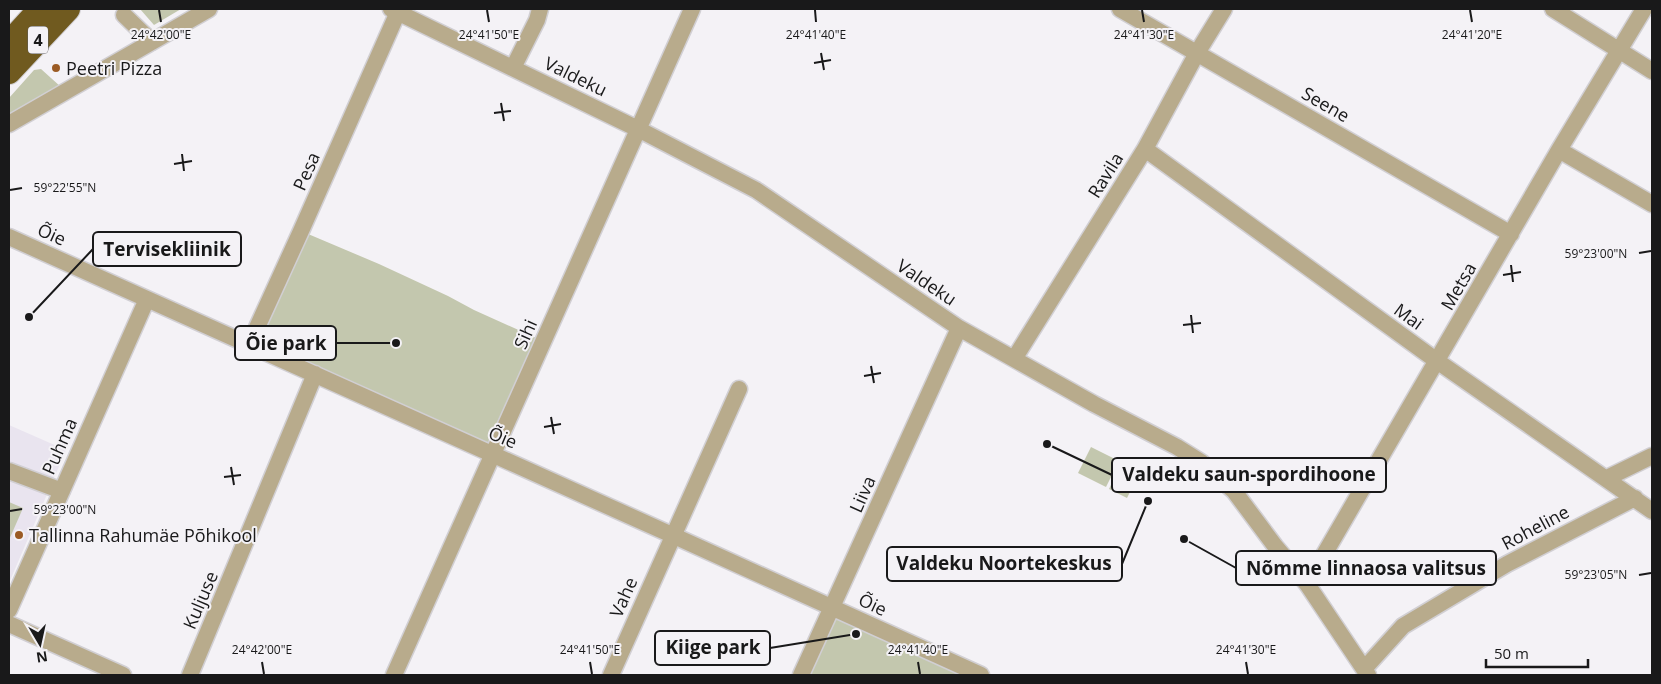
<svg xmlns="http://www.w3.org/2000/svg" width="1661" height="684" font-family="'Open Sans',sans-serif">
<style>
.built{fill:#e9e4ef}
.green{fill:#c3c7ae}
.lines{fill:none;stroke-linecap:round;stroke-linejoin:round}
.minor-casing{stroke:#d1cfd3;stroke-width:19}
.highway-casing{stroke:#d1cfd3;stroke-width:26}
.minor{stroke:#b8ab8c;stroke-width:16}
.highway{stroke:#705a1f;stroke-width:24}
.ticks{fill:none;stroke:#19191a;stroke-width:2}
.poi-dot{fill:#9b5b24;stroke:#f4f2f6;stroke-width:2}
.labels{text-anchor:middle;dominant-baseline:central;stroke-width:4;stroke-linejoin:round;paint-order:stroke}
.shield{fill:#f4f2f6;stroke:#5b5a5c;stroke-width:1}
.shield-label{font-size:16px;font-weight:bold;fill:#19191a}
.poi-label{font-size:18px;fill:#19191a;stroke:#f4f2f6;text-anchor:start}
.street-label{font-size:18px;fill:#19191a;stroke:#f4f2f6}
.ticks-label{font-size:12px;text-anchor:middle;fill:#19191a;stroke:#f4f2f6;stroke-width:4;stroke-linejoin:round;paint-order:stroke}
.leader{fill:none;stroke:#19191a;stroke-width:2}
.callout-dot{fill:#19191a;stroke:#f4f2f6;stroke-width:2}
.callout{fill:#f4f2f6;stroke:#19191a;stroke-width:2}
.callout-label{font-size:19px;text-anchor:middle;font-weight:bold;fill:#19191a}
</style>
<rect width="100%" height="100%" fill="#f4f2f6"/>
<path class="built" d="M9,425l57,25 -57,133z"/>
<path class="green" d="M140,9h41l-27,16z
M41,69l20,18 -52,29v-18l25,-28z
M301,231l78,33 69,32 26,14 69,31 -51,113 -243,-109z
M1091,447l28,14 -13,26 -28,-14z
M1123,460l18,10 -14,28 -18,-9z
M9,502l14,6 -14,32z
M833,607l136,68h-168z"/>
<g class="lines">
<g class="minor-casing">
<path id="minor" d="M391,9l247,120 118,61 203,138 135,76 83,43 24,15 33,29 41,55 32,38 61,91
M1120,9l391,225
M1553,9l99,62
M124,15l28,27
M513,68l24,-48 3,-11
M9,124l200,-115
M1145,149l292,212 215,150
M1559,150l93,54
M9,237l663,298 309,140
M249,345l52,-114 97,-219
M1014,359l131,-210 52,-96 27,-44
M9,471l53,20
M1607,478l45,-22
M1307,584l252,-434 85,-141
M9,610l138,-311
M9,624l114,51
M1364,669l39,-43 104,-62 128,-66
M190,675l125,-301
M394,675l298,-666
M611,675l128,-286
M801,675l158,-347"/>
</g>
<g class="highway-casing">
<path id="highway" d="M9,43l31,-34
M9,72l59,-63"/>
</g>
<use href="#minor" class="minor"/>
<use href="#highway" class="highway"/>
</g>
<path class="ticks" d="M159,10l2,12M487,10l2,12M815,10l1,12M1142,10l2,12M1470,10l2,12M821,53l3,17M814,63l17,-3M501,103l3,18M494,113l17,-2M182,154l2,17M174,164l18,-3M10,190l12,-2M1639,253l12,-2M1511,265l2,17M1503,275l18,-3M1191,315l2,18M1183,325l18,-2M871,366l3,17M864,376l17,-3M551,417l3,17M544,427l17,-3M231,467l3,18M224,477l17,-2M10,511l12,-2M1639,575l12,-2M262,662l2,12M590,662l2,12M918,662l2,12M1246,662l2,12"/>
<g class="poi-dot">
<circle cx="56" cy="68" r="5"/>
<circle cx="19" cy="535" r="5"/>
</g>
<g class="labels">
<rect class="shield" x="28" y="26.5" width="20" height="27" rx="4"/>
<g class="shield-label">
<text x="38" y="40">4</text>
</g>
<g class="poi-label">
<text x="66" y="68">Peetri Pizza</text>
<text x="29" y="535">Tallinna Rahumäe Põhikool</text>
</g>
<g class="street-label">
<text transform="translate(576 76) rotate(26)">Valdeku</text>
<text transform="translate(1326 104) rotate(30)">Seene</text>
<text transform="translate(306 171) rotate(-66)">Pesa</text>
<text transform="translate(1105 175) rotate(-58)">Ravila</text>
<text transform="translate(52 234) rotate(24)">Õie</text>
<text transform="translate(927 282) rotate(34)">Valdeku</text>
<text transform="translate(1458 286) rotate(-60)">Metsa</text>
<text transform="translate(1409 316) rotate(36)">Mai</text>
<text transform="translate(525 334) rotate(-66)">Sihi</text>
<text transform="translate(503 437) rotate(23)">Õie</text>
<text transform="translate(59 446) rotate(-66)">Puhma</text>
<text transform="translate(862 494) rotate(-66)">Liiva</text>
<text transform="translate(1535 527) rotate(-28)">Roheline</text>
<text transform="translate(623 597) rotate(-66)">Vahe</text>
<text transform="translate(200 600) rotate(-67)">Kuljuse</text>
<text transform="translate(873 604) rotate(25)">Õie</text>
</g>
</g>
<g class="ticks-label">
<text x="161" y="39">24°42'00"E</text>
<text x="489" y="39">24°41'50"E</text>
<text x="816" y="39">24°41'40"E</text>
<text x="1144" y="39">24°41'30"E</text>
<text x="1472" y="39">24°41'20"E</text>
<text x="65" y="192">59°22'55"N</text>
<text x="1596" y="258">59°23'00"N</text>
<text x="65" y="514">59°23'00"N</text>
<text x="1596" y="579">59°23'05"N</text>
<text x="262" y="654">24°42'00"E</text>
<text x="590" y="654">24°41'50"E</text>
<text x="918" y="654">24°41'40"E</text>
<text x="1246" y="654">24°41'30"E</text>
</g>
<path class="leader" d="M29 317L93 249M396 343L336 343M1047 444L1112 475M1148 501L1122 564M1184 539L1236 568M856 634L770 648"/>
<g class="callout-dot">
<circle cx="29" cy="317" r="5"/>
<circle cx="396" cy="343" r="5"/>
<circle cx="1047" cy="444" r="5"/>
<circle cx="1148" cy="501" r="5"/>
<circle cx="1184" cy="539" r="5"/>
<circle cx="856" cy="634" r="5"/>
</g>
<g class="callout">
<rect x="93" y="232" width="148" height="34" rx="5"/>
<rect x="235" y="326" width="101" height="34" rx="5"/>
<rect x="1112" y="458" width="274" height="34" rx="5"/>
<rect x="887" y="547" width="235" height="34" rx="5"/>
<rect x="1236" y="551" width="260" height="34" rx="5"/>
<rect x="655" y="631" width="115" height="34" rx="5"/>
</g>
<g class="callout-label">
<text x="167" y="256">Tervisekliinik</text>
<text x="286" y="350">Õie park</text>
<text x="1249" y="481">Valdeku saun-spordihoone</text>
<text x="1004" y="570">Valdeku Noortekeskus</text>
<text x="1366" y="575">Nõmme linnaosa valitsus</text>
<text x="713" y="654">Kiige park</text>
</g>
<rect width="1661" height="684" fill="none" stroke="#19191a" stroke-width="20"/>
<g transform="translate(40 644) rotate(171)" stroke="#f4f2f6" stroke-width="4" paint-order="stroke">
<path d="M0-4L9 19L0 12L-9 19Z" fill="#19191a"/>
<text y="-8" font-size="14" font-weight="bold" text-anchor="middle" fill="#19191a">N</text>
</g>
<path d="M1486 659v8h102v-8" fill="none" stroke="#19191a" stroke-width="2.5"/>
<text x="1494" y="659" font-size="15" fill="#19191a" stroke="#f4f2f6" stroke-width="4" paint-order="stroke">50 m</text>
</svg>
